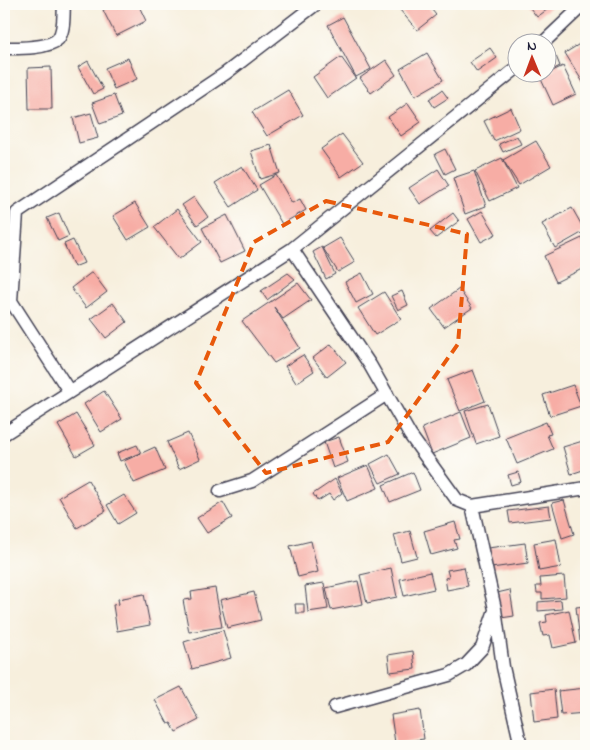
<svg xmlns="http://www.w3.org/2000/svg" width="590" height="750" font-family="'Indie Flower',sans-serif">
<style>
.building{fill:#f7ada5}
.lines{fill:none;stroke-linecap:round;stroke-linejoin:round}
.street-casing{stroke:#424153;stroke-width:15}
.street{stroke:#fff;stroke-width:12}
.marked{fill:none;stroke:#e8590c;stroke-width:4;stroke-dasharray:10 6;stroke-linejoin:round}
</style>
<rect width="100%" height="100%" fill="#fdfcf7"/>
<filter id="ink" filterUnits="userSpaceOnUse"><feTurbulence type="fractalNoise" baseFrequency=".02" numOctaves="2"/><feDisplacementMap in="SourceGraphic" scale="10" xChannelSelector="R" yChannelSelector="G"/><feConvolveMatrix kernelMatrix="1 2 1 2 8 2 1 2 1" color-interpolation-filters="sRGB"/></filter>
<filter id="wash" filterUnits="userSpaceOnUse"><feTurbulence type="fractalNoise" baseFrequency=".0096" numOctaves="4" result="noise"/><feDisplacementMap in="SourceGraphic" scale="20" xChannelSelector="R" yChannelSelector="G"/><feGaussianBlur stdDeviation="1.12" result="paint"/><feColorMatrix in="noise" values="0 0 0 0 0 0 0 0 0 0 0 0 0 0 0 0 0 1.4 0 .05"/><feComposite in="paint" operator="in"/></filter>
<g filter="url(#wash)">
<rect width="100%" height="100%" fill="#f7efdd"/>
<g id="blocks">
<path class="building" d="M115,4h23l8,17 -30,15 -13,-26z
M408,4h19l9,11 -19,15 -17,-20z
M527,4h28l-18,13z
M343,17l28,52 -15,8 -28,-52z
M586,40v43l-2,1 -19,-31z
M490,48l7,10 -20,14 -7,-10z
M427,53l16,27 -28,16 -15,-27z
M556,56l4,10 -12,6v-11z
M341,57l15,21 -29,20 -14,-21z
M128,58l9,21 -23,10 -9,-21z
M386,60l10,15 -25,18 -11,-15z
M88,61l15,28 -10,5 -15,-27z
M563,66l13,28 -23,11 -13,-28z
M51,67l1,42h-23l-1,-41z
M288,90l15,25 -36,21 -15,-24z
M442,90l6,8 -14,9 -5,-8z
M114,95l8,21 -22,8 -8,-21z
M408,103l13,19 -20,14 -13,-19z
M511,108l9,21 -26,12 -10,-20z
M91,113l7,25 -19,5 -6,-25z
M342,134l21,28 -22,15 -20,-28z
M517,136l4,8 -18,8 -4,-8z
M536,141l15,25 -32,19 -16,-25z
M271,145l9,28 -20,6 -9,-28z
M445,149l10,20 -10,5 -10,-20z
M502,158l15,30 -27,13 -15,-30z
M242,166l15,24 -26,17 -16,-24z
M438,169l11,17 -29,18 -11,-16z
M474,171l12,35 -21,8 -12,-36z
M276,175l16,28 8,-4 6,11 -24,14 -23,-39z
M194,197l14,20 -11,8 -15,-20z
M135,203l15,24 -22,13 -15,-24z
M572,208l13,23 -30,17 -13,-24z
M177,209l25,33 -23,17 -25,-32z
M482,211l14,23 -15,8 -13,-23z
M59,213l10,23 -11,5 -11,-23z
M453,213l6,8 -23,17 -6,-7z
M227,215l18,36 -25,12 -18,-35z
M340,238l15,24 -17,10 -15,-24z
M582,238l4,9v20l-30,15 -12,-26z
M73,240l11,23 -10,4 -10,-23z
M322,247l13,27 -9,5 -13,-27z
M92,272l15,20 -21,16 -15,-20z
M288,273l7,6 -28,21 -6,-9z
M362,273l11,21 -17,9 -11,-21z
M298,283l13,17 -28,19 -9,-12 26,41 -26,15 -32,-42z
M459,289l13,19 -28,19 -13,-18z
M402,291l6,14 -10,5 -7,-14z
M384,292l17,27 -26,16 -17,-27z
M113,303l14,19 -21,16 -15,-19z
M331,344l15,18 -19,15 -14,-19z
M303,355l11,16 -18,12 -11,-17z
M473,370l12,31 -25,10 -13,-31z
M573,385l8,21 -31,10 -7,-21z
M104,391l18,28 -21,13 -17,-28z
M488,404l11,32 -23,8 -11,-33z
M461,412l10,26 -39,16 -10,-26z
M76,414l19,31 -19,11 -18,-31z
M546,422l5,12 -4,1 6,14 -36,15 -11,-26z
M188,433l12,26 -21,10 -12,-27z
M339,437l9,25 -15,6 -9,-26z
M586,440v29l-15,5 -8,-27z
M137,445l4,8 -21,8 -3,-8z
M155,447l10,23 -31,13 -10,-22z
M389,454l11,20 -20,9 -10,-19z
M368,465l10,23 -31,13 -10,-23z
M413,472l7,18 -30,12 -7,-17z
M518,472l3,10 -10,3 -3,-10z
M335,479l7,14 -9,7 -4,-6 -11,7 -5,-7z
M88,480l18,31 -29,17 -18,-31z
M124,495l12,18 -18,11 -11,-19z
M564,500l10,34 -12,4 -10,-35z
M223,502l9,16 -25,15 -10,-15z
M549,506l2,12 -41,5 -2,-12z
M455,522l5,17 -6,1 3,8 -26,7 -7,-24z
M410,531l7,26 -16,4 -7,-26z
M556,539l5,28 -22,4 -5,-28z
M311,541l7,31 -20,5 -8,-31z
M525,543l3,20 -37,5 -3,-20z
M464,567l4,19 -21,4 -2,-12 4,-1 -2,-7z
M391,568l6,29 -30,6 -7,-28z
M430,572l4,17 -30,7 -4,-17z
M564,576l2,21 -24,2v-6h-5l-1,-7h5l-1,-8z
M358,581l5,23 -32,6 -5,-22z
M324,583l4,26 -20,3 -3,-26z
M215,588l7,39 -33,5 -6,-32 9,-1 -1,-7z
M510,590l4,26 -13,2 -4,-25z
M254,592l7,28 -34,8 -7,-28z
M144,594l6,31 -33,6 -4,-26 6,-1 -1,-5z
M561,600l1,9 -24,2v-9z
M295,604h9v9h-8z
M586,606v35h-6l-4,-34z
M569,610l7,33 -23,5 -3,-13 -7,1 -3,-13 7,-1 -1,-7z
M223,630l8,28 -39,11 -8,-27z
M413,651l2,18 -25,3 -2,-17z
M181,687l18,33 -23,12 -5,-9 -3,1 -13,-24z
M586,688v25l-25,2 -3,-24z
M554,689l3,30 -23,3 -3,-30z
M420,710l4,29 -29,4 -4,-28z"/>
</g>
</g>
<g filter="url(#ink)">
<use href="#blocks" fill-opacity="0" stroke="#424153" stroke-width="1"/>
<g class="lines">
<g class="street-casing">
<path id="street" d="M544,42l40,-38
M4,48c13,0 44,1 54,-9 7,-9 5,-25 6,-35
M292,249l78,116 40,70 47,65 15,6 114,-18
M69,391l-58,-90 6,-88 209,-140 90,-69
M4,434l288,-185 226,-182
M220,491l32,-10 135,-87
M472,506l23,103 8,58 18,79
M335,707l114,-32 17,-10 16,-17 12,-35"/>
</g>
<use href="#street" class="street"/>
</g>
</g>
<path class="marked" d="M326,201l141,33 -9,110 -70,98 -122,31 -70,-90 58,-141z"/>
<rect width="590" height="750" fill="none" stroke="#fdfcf7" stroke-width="20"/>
<g transform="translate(532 58) rotate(359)"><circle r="24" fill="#fdfcf7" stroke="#a5a5ac"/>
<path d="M0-4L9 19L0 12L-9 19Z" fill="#c8321e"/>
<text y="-8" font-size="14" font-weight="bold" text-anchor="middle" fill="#22223b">N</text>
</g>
</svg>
